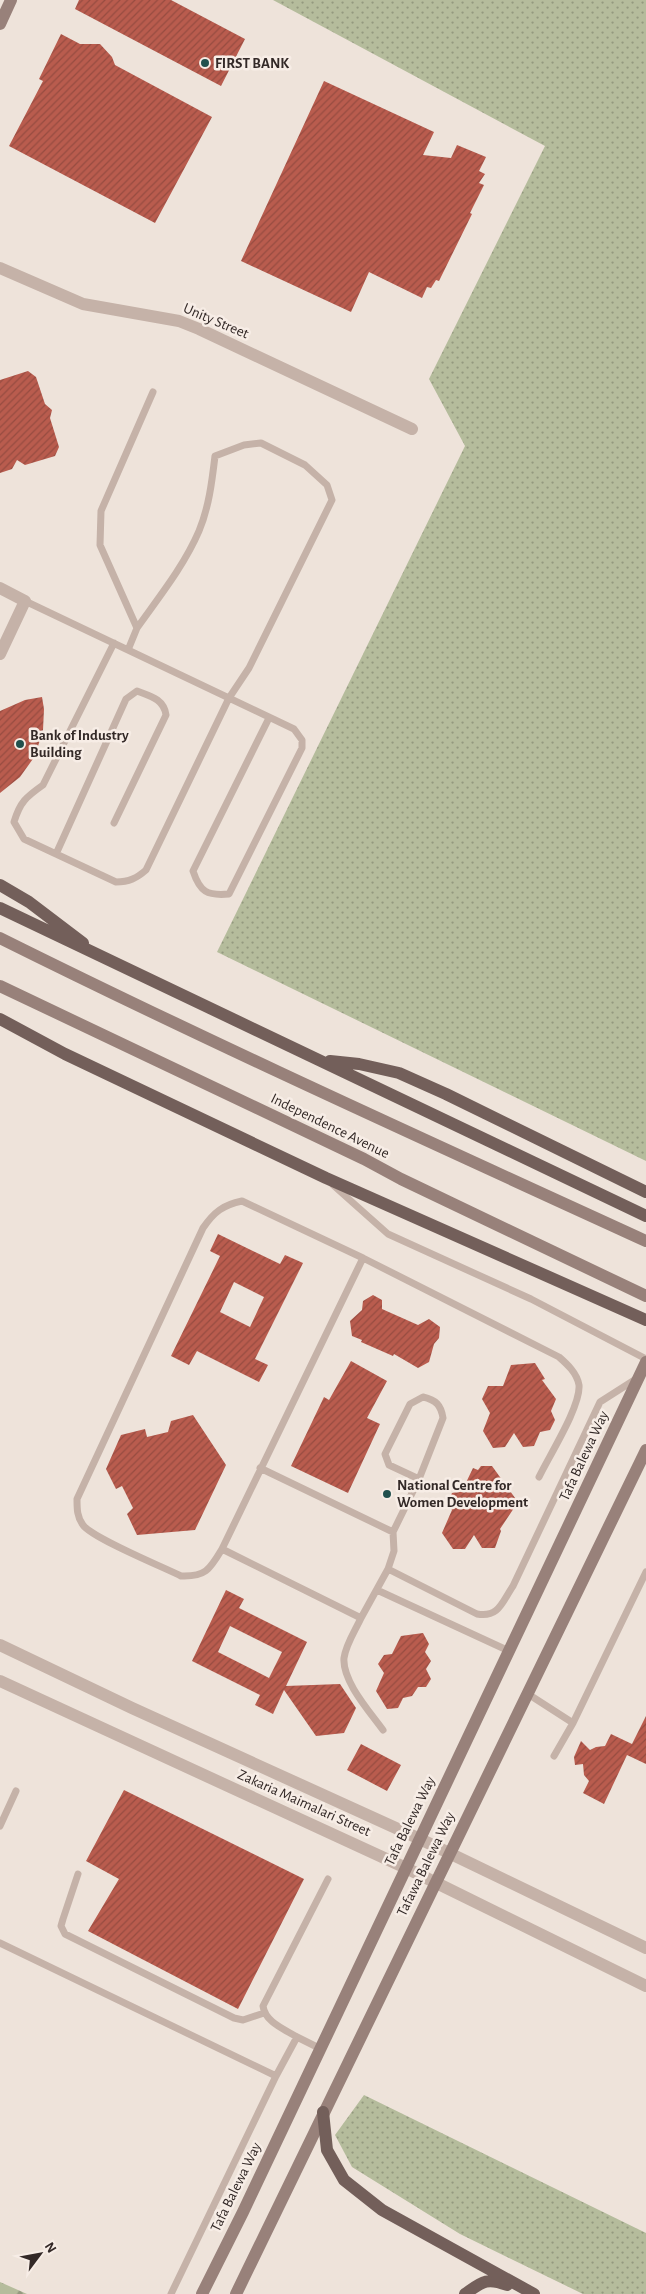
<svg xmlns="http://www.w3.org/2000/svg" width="646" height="2294" font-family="'Alegreya Sans',sans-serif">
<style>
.grass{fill:url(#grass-dots)}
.forest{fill:url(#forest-firs)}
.building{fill:url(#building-hatch);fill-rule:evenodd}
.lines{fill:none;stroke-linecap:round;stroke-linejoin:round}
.service{stroke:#c5b2a8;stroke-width:7}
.minor{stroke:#c5b2a8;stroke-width:12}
.tertiary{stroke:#c5b2a8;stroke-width:12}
.secondary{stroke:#98817a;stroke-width:12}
.primary{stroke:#735f5a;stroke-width:12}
.poi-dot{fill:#21504d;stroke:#f7ede6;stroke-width:2}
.labels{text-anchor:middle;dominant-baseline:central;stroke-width:5;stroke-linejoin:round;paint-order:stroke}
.poi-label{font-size:15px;font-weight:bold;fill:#332927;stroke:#f7ede6;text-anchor:start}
.street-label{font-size:15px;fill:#332927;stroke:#f7ede6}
</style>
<defs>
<pattern id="grass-dots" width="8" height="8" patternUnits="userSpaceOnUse" patternTransform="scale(1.25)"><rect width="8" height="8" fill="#b5bc9c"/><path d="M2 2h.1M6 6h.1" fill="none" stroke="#94997f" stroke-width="1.8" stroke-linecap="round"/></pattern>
<pattern id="forest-firs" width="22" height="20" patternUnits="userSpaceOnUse" patternTransform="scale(1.25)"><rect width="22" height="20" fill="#b5bc9c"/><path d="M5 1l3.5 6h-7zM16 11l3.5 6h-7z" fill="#94997f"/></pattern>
<pattern id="building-hatch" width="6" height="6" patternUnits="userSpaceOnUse" patternTransform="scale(1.25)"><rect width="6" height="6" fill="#b95c4e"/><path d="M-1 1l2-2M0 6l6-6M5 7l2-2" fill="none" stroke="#974c41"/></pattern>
</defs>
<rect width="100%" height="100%" fill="#eee3da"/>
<path class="grass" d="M273,0h373v1161l-429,-209 248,-506 -36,-67 116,-233z
M364,2095l282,138v61h-63l-123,-60 -108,-67 -17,-32z"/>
<path class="forest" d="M0,2282l27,12h-27z"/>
<path class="building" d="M79,0h92l74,39 -24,47 -146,-77z
M61,34l19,10h20l12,13 3,8 97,52 -57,106 -146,-77 34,-65 -4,-2z
M324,81l110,51 -11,23 28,3 6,-13 29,12 -7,14 6,3 -6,9 5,2 -14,28 2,1 -33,67 -3,-1 -5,8 -4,-1 -5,11 -53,-26 -18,40 -110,-51z
M28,371l8,6 9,27 7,6 -2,8 9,29 -4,9 -30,9 -8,-5 -5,9 -12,4v-93z
M42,697l2,12 -1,21 -8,26 -15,21 -20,16v-82l25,-11z
M218,1234l62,30 5,-9 18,8 -48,96 13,6 -9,17 -62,-31 -8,14 -18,-9 49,-100 -10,-5zM234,1282l30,15 -14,30 -30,-15z
M373,1295l9,5v9l36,16 11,-6 11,8 -1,11 -5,6 -5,18 -11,6 -24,-14 -1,2 -32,-14 1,-2 -10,-4 -2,-15 12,-11 1,-9z
M351,1361l36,20 -20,37 13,6 -32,69 -57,-27 33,-69 5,3z
M535,1363l10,16 -3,1 14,19 -5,12 4,9 -5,10 -10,2 -6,14 -11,1 -9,-14 -9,14 -12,1 -10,-17 7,-18 -8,-14 6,-13h15l8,-21z
M193,1415l33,50 -31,65 -58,5 -10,-21 6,-6 -11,-22 -6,3 -10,-20 15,-34 24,-6 2,8 21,-5 3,-11z
M481,1466h11l26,36 -18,27 1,2 -6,17h-13l-8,-13 -9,14h-12l-11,-16 10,-23 -5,-7 5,-10 10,-2 11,-23 5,2z
M226,1590l18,9 -5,9 68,34 -21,44 54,-2 16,24 -12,25 -28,3 -32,-46 -11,24 -18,-9 5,-10 -68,-34zM230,1626l52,26 -13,26 -51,-26z
M423,1633l6,11 -4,8 6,9 -5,8 5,10 -5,8h-8l-6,9 -9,2 -5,10 -11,1 -11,-18 8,-18 -6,-9 6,-9 8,-1 9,-18z
M646,1716v48l-19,-9 -23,49 -21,-11 6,-12 -5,-6 -1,-11 -8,1 -1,-8 7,-16 9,9 6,-3 9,-1 6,-12 21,10z
M361,1744l40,21 -14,26 -40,-21z
M124,1790l180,89 -66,130 -150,-78 31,-52 -33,-18z"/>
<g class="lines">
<path class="service" d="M25,601l269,128 8,11v8l-73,146c-22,2 -29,-2 -36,-23l76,-153
M114,643l-71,142c-17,12 -23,17 -29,37l10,17 92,43c13,0 21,-4 30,-12l83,-172 20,-30 83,-168 -5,-15 -22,-20 -44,-22 -17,2 -29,11c-3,25 -6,51 -16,75 -15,35 -40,66 -62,97
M128,650l9,-22 -37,-83 1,-34 52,-119
M56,854l70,-155 11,-8c13,5 27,8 29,24l-52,108
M333,1185l55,49 143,65 115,60
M242,1201l121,57 -141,291c-12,20 -16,28 -41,27 -18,-9 -89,-38 -98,-51 -6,-8 -6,-16 -6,-26l126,-271c11,-16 20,-23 39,-27z
M363,1258l196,99c8,7 18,16 20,28 2,21 -30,71 -40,92
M260,1468l133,64
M222,1549l139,69 27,-49 6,-18 -1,-19 26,-53 24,-61c-2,-13 -7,-18 -20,-21l-13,7 -25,50 4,11 30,14
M388,1569l89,45c22,4 25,-12 36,-28l87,-184 36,-23
M377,1590l132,61
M361,1618c-6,13 -15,26 -17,40 -2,23 26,54 39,72
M528,1694l45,29
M554,1756l19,-33 73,-151
M0,1826l16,-35
M78,1874l-15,45 -2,7 4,8 169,84 9,2 21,-7
M0,1943l276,133 21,-39 22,11
M297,2037c-13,-8 -32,-15 -34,-31l65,-127
M171,2294l105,-218"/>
<path class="minor" d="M0,268l83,36 96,17 20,8 213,100
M0,588l25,13 -25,53"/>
<path class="tertiary" d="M0,1645l132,63 288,131 226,109
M0,1681l406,187 240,118"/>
<path class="secondary" d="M0,24l11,-24
M0,938c213,106 430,204 646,303
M0,986l364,173 37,20 245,117
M202,2294l41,-82 403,-850
M236,2294l410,-844"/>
<path class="primary" d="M0,885l29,17 54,41
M0,908l646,308
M0,1019l65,35 261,124 320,142
M330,1061l29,3 40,9 47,21 200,98
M323,2112l4,38 17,30 38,30 152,84
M465,2294c17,-12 21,-17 42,-9"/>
</g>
<g class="poi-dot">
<circle cx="205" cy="63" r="5"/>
<circle cx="20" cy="744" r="5"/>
<circle cx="387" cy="1494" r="5"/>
</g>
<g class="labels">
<g class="poi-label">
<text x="215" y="63">FIRST BANK</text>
<text x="30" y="735">Bank of Industry<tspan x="30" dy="17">Building</tspan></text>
<text x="397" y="1485">National Centre for<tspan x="397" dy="17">Women Development</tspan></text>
</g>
<g class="street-label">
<text transform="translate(216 321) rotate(23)">Unity Street</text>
<text transform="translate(330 1126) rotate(26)">Independence Avenue</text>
<text transform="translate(584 1456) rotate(-65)">Tafa Balewa Way</text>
<text transform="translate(304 1803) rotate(24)">Zakaria Maimalari Street</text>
<text transform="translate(410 1821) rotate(-64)">Tafa Balewa Way</text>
<text transform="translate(426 1864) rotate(-64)">Tafawa Balewa Way</text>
<text transform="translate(236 2187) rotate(-64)">Tafa Balewa Way</text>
</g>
</g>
<g transform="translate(40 2254) rotate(58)" stroke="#f7ede6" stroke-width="4" paint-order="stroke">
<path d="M0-4L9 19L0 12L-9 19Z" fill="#332927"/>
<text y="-8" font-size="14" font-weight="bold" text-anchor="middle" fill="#332927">N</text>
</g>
</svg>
